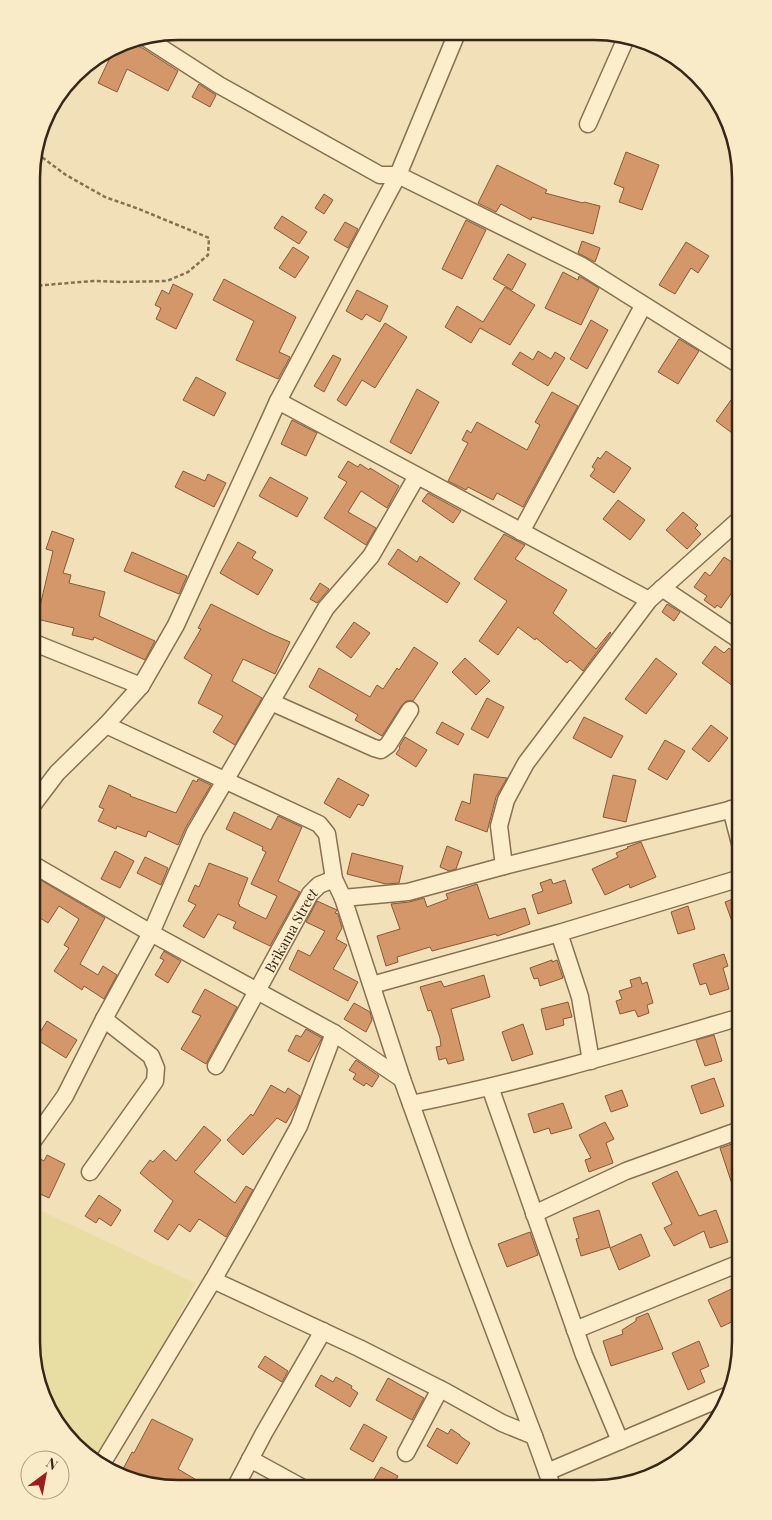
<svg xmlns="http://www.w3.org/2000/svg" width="772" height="1520" font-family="'Playfair Display',serif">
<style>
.farmland{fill:#e8dea4}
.building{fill:#d49769;stroke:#8a5835}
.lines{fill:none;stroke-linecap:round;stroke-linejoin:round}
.minor-casing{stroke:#897052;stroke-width:19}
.path{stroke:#897052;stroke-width:2.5;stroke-dasharray:4 2.5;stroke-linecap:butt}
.minor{stroke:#fceecb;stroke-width:16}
.labels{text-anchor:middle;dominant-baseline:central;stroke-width:4;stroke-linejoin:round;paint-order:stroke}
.street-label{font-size:14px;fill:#362719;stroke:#f9ebc8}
.rim{fill:none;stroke:#362719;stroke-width:2.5}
</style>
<rect width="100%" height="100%" fill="#f2e1b8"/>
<path class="farmland" d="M31,1206l164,77 -89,181 -24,-12 -43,-63 -8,-47z"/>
<path class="building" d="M128,41l16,8 34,22 -10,20 -41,-22 -10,23 -19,-9 17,-36 7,-5z
M199,84l17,11 -6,12 -18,-10z
M626,152l33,13 -17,45 -23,-8 5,-14 -10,-4z
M497,165l50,25 -2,3 38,10 1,-1 16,4 -7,28 -61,-17 -1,3 -30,-16 -5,8 -18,-9z
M324,194l9,6 -9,14 -9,-6z
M282,216l25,16 -8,12 -25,-16z
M466,220l20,10 -24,49 -20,-10z
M345,222l13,7 -10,19 -14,-8z
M582,241l18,7 -5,14 -17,-9z
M686,242l23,14 -11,17 -7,-5 -16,26 -16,-9z
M293,247l16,10 -14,21 -16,-10z
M508,254l18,10 -14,26 -19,-11z
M563,272l15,8 1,-4 20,12 -18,37 -36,-17z
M224,279l72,38 -17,35 11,5 -12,22 -42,-19 18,-39 -41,-21z
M173,284l20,10 -17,35 -20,-10 5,-11 -6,-3 7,-15 7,4z
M505,287l30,18 -25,40 -30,-17 -9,15 -26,-16 12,-21 26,16z
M357,290l31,16 -8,16 -14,-8 -4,6 -16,-9z
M591,320l17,10 -21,39 -17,-10z
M385,323l22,14 -32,51 -13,-8 -16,26 -9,-6z
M679,339l20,12 -21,33 -20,-12z
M538,351l13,8 4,-7 10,6 -17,28 -36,-22 8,-12 13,8z
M333,355l8,4 -17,33 -10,-6z
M196,377l30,16 -12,23 -31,-16z
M741,386v43l-5,7 -20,-15z
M417,389l22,13 -28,52 -21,-12z
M552,392l26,14 -55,101 -26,-14 -4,7 -25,-13 -2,3 -18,-9 20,-38 -6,-3 5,-10 4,3 6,-11 50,28 13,-25 -5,-3z
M292,420l25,13 -11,23 -25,-12z
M606,451l25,17 -17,25 -24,-17 5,-7 -3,-2 6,-10 2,2z
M348,461l10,6 2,-3 9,6 1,-2 29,18 -12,22 -26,-17 -13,21 28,16 -10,17 -42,-27 23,-36 -9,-5z
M183,471l22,10 3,-7 18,9 -12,24 -39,-20z
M270,477l38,21 -11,19 -38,-21z
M428,493l33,18 -8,12 -31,-22z
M618,500l27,20 -15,20 -27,-21z
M683,512l15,13 -3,3 6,6 -14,15 -21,-19z
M52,531l22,8 -11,34 8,2 -2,8 36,9 -6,24 56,25 -10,19 -51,-23 -1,3 -21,-5 2,-7 -37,-9 16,-68 -7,-2z
M504,534l21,11 -10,14 52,31 -14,23 43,36 14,-17 1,1 -28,38 -13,-11 -3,3 -31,-25 -1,2 -17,-13 -20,28 -19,-14 28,-40 -33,-22z
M238,542l18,10 -4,6 21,12 -15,25 -38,-22z
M398,549l19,13 3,-6 40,27 -13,20 -59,-39z
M132,552l55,24 -8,18 -55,-23z
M724,557l17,11v29l-8,-6 -12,17 -4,-3 -2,3 -11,-8 3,-4 -13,-9 11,-15 5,4z
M320,583l9,6 -12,14 -7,-4z
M211,604l58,29 21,9 -15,32 -32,-15 -11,22 30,17 -27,47 -22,-13 10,-16 -25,-13 14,-28 -28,-17 17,-29 -3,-1z
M667,604l13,8 -6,9 -12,-9z
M354,622l16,11 -19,25 -15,-11z
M715,646l9,7 5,-5 5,4 2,-2 5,1v41l-39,-29z
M414,647l24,16 -25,38h-7l-4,4 -20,31 -27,-16 3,-5 -49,-28 10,-19 51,29 7,-12 6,4 14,-21 2,2z
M465,658l25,23 -14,14 -24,-23z
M656,658l21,16 -31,40 -21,-15z
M487,698l17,9 -16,31 -17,-9z
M584,717l39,19 -12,22 -38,-20z
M442,722l22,12 -6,11 -22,-12z
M711,725l17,13 -19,24 -17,-13z
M405,737l22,13 -11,17 -20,-13 4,-6 -1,-1z
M665,740l20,11 -18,29 -19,-11z
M474,774l33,4 -11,19 -9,35 -32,-12 7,-19 8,3z
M613,775l23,5 -10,42 -23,-5z
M338,778l31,17 -6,11 -5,-2 -8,14 -26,-15z
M198,779l13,6 -25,42 -8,18 -30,-14 -2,6 -29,-11 -1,3 -18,-8 6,-12 -5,-2 10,-22 22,10 -1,1 46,17 17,-33 4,2z
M234,812l37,18 7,-14 24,11 -24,54 22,11 -30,54 -37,-18 3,-6 -18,-8 -14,24 -21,-12 13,-21 -8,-4 7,-16 4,2 10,-24 39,15 -10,26 2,1 -1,1 27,13 11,-23 -26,-12 15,-32 -4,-2 1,-3 -37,-18z
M641,842l15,35 -26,11 -1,-4 -24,11 -13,-26 26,-12 -2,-4 12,-5 -1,-1z
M447,846l15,6 -6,17 -7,2 -9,-4z
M115,851l19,10 -14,27 -19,-9z
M352,853l51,13 -4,17 -13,1 -39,-10z
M145,857l23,11 -7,17 -24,-12z
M32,875l73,43 -25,46 18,11 5,-9 14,9 -13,24 -20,-13 -2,4 -28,-19 15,-23 -5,-3 15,-26 -20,-13 -11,17 -16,-10z
M551,879l2,5 12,-4 7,23 -34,11 -6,-19 11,-4 -3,-8z
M477,884l12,35 36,-11 5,16 -33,12 -1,-2 -64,17 -2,-4 -33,10 1,5 -12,4 -9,-30 23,-7 -9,-25 18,-2 15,-4 3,9 21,-8 -2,-5z
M741,896v45h-2l-14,-39z
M317,901l20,9 -2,3 3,1 4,14 -6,11 11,6 -14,24 25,13 -10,19 -59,-32 9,-19 12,6 15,-25 -19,-9z
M688,906l7,23 -17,5 -7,-22z
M164,951l17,10 -13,22 -13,-8 9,-15 -4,-2z
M724,954l4,12 -5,2 6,21 -19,6 -4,-12 -6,2 -7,-21z
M552,960v2l5,-2 6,18 -23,8 -2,-8 -4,1 -4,-11z
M484,975l6,22 -39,12 13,51 -16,4 -2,-6 -7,2 -3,-13 5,-1 -1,-8 -9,-28 -3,1 -8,-24 21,-6 3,6z
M640,977l2,7 5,-2 6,21 -6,2 2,8 -11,4 -3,-7 -15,4 -4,-13 6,-2 -3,-8 13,-4 -2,-7z
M205,989l32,18 -31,57 -25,-15 20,-33 -9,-4z
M568,1002l4,15 -9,2 1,6 -18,5 -5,-21z
M354,1003l16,9 2,8 -6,12 -22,-13z
M47,1021l30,19 -11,18 -30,-19z
M523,1024l10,30 -21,7 -10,-29z
M306,1029l16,9 -13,24 -21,-11 8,-16 5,2z
M714,1035l8,26 -17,5 -9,-26z
M356,1060l23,16 -7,11 -6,-4 -2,3 -11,-7 3,-5 -7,-4z
M714,1078l10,28 -23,8 -10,-28z
M271,1085l14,8 3,-5 12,8 -3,8 -11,19 -9,-5 -34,37 -16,-15 24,-26 2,2z
M622,1090l6,16 -17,6 -6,-16z
M563,1103l9,25 -21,6 -2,-6 -15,5 -6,-19z
M605,1122l9,17 -8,4 7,20 -24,9 -4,-12 6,-2 -12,-23z
M204,1126l17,14 -27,32 41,31 11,-17 7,4 -27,47 -27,-18 -9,13 -11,-8 -11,16 -14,-9 19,-30 -33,-28 10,-13 3,2 11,-12 12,11z
M732,1144l2,7 6,-2v32l-8,3 -12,-36z
M31,1154l13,7 3,-6 18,9 -16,34 -18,-8z
M677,1171l22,45 17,-6 12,32 -18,6 -6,-17 -30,15 -10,-18 8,-4 -20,-41z
M99,1195l22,15 -10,16 -12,-8 -3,5 -11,-7z
M599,1210l11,37 -29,9 -5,-17 3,-1 -6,-20z
M530,1232l8,23 -31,12 -9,-23z
M641,1234l9,22 -31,14 -9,-22z
M740,1285v33l-19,9 -13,-27z
M648,1313l15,36 -52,17 -8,-25 20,-7 -1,-4 14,-9v-3z
M699,1341l10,25 -9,4 5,12 -17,8 -16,-37z
M265,1356l23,15 -6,11 -24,-15z
M321,1375l12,7 3,-5 16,9 -1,2 7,5 -8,14 -35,-21z
M388,1378l36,20 -12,22 -36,-20z
M152,1419l41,20 -15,30 32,19 -51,-1 -36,-18 9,-17 2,1z
M364,1424l23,13 -14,25 -23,-13z
M437,1428l11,6 3,-5 9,6v1l10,7 -13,21 -30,-18z
M381,1467l17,9 -6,12h-23z"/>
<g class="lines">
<g class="minor-casing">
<g id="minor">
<path d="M146,38l73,47 161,90h18l59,-142"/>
<path d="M588,124l39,-88"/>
<path d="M278,401l371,199"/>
<path d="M521,532l122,-226"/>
<path d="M662,588l79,53"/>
<path d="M32,642l109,44"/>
<path d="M271,702l103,46 7,2 7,-5 22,-35"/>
<path d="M106,725l213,99 8,10 7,45 9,19"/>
<path d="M32,806l25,-33 49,-48 35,-39 35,-61 102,-224 120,-226 184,91 159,100"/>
<path d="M731,809l10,38"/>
<path d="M32,864l119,69 183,100 68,46"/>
<path d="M504,866l-5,-40 7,-26 20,-37 123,-163 92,-82"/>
<path d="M559,933l21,64 11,64"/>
<path d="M372,985l187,-52 182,-55"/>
<path d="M334,1033l-35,93 -55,100 -31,54 146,68 87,44 56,31 32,13 -72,-190 -60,-167 -59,-181 65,-6 96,-26 237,-59"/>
<path id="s1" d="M216,1066l94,-172 9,-9 15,-6"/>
<path d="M490,1087l94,268 36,86"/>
<path d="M411,1104c112,-22 221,-55 330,-87"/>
<path d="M33,1141l32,-45 39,-77 47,-86 44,-101 131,-224 45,-52 46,-80"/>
<path d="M90,1172l65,-91 1,-13 -5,-12 -47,-37"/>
<path d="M534,1214l92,-43 114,-41"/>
<path d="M575,1330l165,-67"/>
<path d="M534,1436l13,36 184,-78"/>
<path d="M406,1453l34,-64"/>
<path d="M250,1459l53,29"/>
<path d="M103,1462l110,-182"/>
<path d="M547,1472l6,17"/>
<path d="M235,1488l29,-55 59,-102"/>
</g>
</g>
<path class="path" d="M32,286l62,-5 26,1 47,-1 21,-9 20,-17 1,-17 -70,-29 -34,-12 -39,-22 -31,-23"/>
<use href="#minor" class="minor"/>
</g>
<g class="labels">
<g class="street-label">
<text stroke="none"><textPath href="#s1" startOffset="155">Brikama Street</textPath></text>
</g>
</g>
<path d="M0 0H772V1520H0ZM178 40H594A138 138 0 0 1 732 178V1342A138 138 0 0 1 594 1480H178A138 138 0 0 1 40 1342V178A138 138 0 0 1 178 40Z" fill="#f9ebc8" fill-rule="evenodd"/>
<path class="rim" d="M178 40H594A138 138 0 0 1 732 178V1342A138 138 0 0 1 594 1480H178A138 138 0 0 1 40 1342V178A138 138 0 0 1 178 40Z"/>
<g transform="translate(45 1475) rotate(32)"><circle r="24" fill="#f9ebc8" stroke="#ab9d82"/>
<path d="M0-4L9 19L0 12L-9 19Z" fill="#9d1d1c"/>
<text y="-8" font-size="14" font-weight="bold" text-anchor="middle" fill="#362719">N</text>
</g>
</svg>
